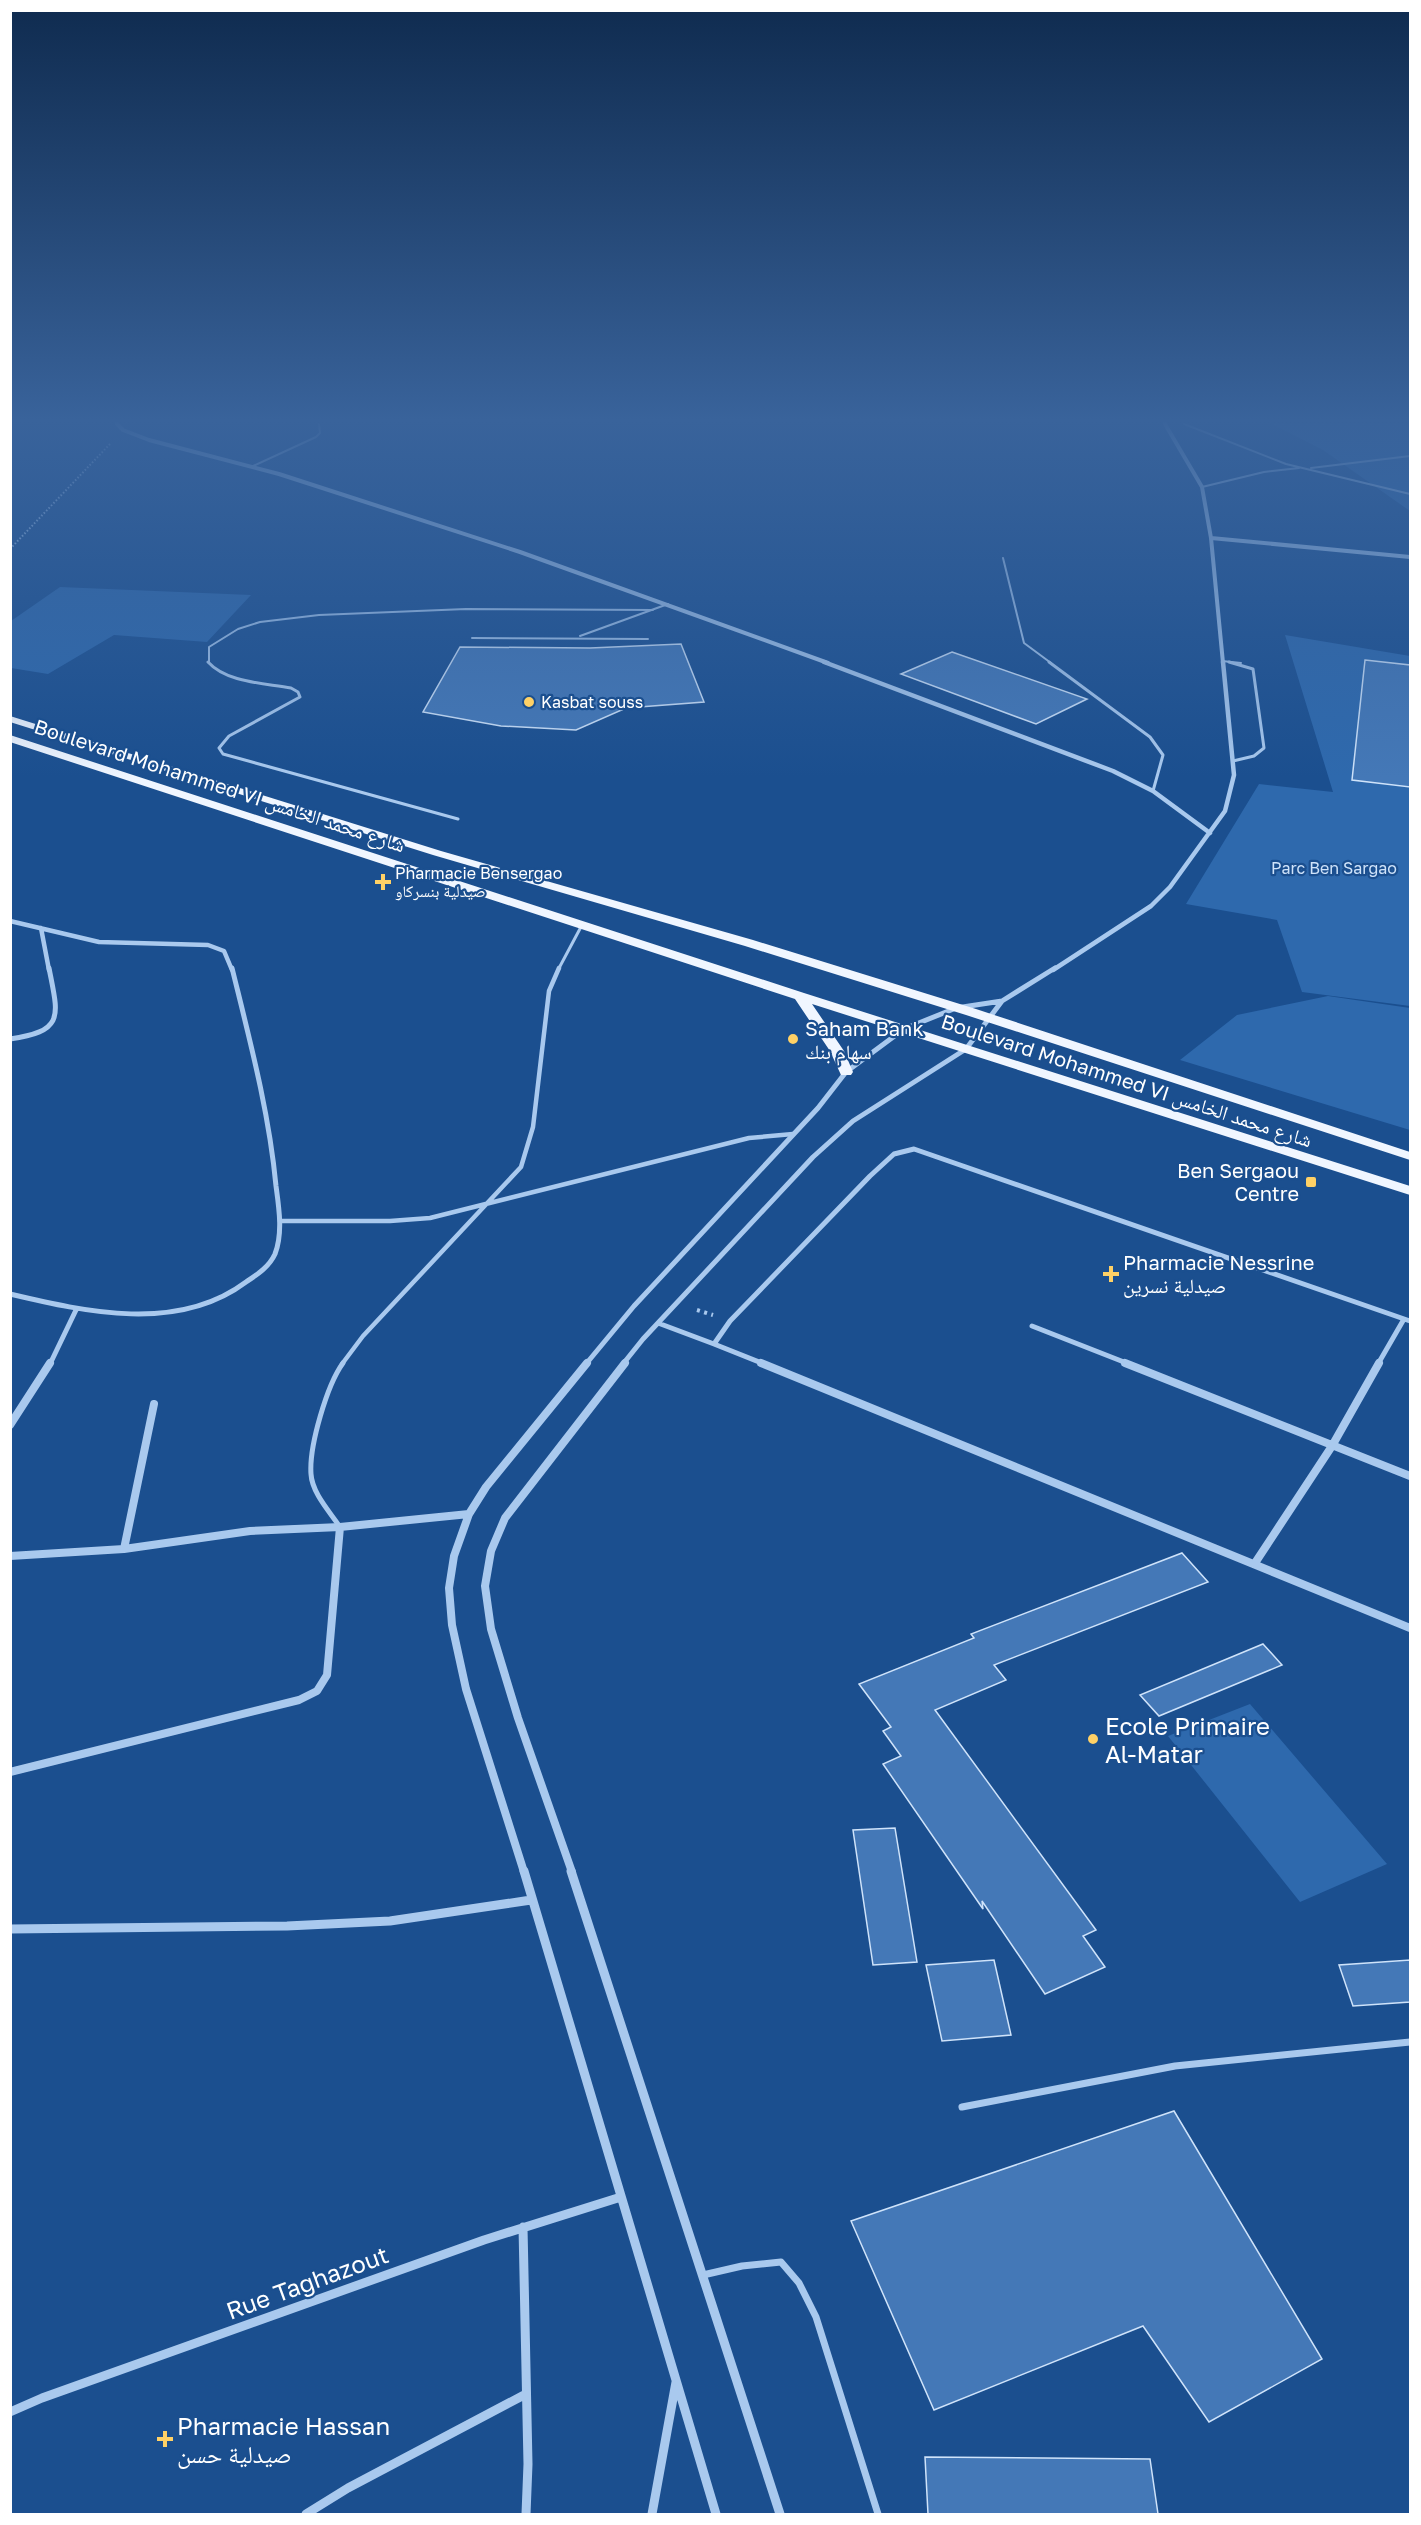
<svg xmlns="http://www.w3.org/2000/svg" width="1421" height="2525" font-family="'Golos Text','Noto Naskh Arabic',sans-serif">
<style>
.green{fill:#2e69ad}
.building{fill:#4478b7;stroke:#cfe3fa;stroke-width:1.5}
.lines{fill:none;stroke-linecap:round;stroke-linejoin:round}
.path-far1{stroke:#a9c9ee;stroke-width:2;stroke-dasharray:1.5 2;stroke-linecap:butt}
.path{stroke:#a9c9ee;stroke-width:4;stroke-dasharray:3 4.5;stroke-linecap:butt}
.lane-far4{stroke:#a9c9ee;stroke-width:2}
.lane-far3{stroke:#a9c9ee;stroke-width:3}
.lane-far2{stroke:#a9c9ee;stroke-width:4.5}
.lane-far1{stroke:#a9c9ee;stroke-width:5}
.lane{stroke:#a9c9ee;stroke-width:7}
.street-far4{stroke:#a9c9ee;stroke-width:4}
.street-far3{stroke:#a9c9ee;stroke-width:4.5}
.street-far2{stroke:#a9c9ee;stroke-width:5}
.street-far1{stroke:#a9c9ee;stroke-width:8}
.street{stroke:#a9c9ee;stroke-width:9}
.primary{fill:#f0f6ff;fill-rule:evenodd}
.poi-dot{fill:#ffd166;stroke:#1b4f8f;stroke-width:2}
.labels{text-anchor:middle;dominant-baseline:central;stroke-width:4.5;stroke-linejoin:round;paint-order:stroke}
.far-poi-label{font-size:16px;fill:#fff;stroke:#1b4f8f;text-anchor:start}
.far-park-label{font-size:16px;fill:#cfe3fa;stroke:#1b4f8f}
.street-label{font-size:20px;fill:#fff;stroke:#1b4f8f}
.poi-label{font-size:20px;fill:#fff;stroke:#1b4f8f;text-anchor:start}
.near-poi-label{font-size:24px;fill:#fff;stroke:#1b4f8f;text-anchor:start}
.near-street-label{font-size:24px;fill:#fff;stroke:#1b4f8f}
</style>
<rect width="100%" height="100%" fill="#1b4f8f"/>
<path class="green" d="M1272,424h138v87l-87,-61z
M60,587l191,8 -44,47 -93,-7 -66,39 -37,-6v-47z
M1285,635l125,21v350l-108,-14 -25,-72 -91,-16 73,-120 74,8z
M1328,996l82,12v122l-230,-70 57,-45z
M1250,1704l137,160 -87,38 -132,-166z"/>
<path class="building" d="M681,644l23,58 -78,6 -50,22 -75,-4 -78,-14 37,-65 130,1z
M952,652l135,47 -51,25 -135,-50z
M1365,660l45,5v122l-58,-7z
M1182,1553l26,29 -214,83 12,15 -71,30 161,220 -13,6 22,31 -60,27 -63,-93 1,8 -100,-145 18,-8 -18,-25 8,-4 -32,-43 115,-46 -3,-4z
M1263,1644l19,21 -123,51 -19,-21z
M895,1828l22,134 -44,3 -20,-135z
M994,1960l17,75 -69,6 -16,-76z
M1410,1960v42l-57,4 -14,-41z
M1174,2111l148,248 -113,63 -66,-96 -209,84 -83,-189z
M925,2457l225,2 8,55h-230z"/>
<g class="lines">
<path class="path-far1" d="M10,549l100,-105"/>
<path class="path" d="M697,1310l16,5"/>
<path class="lane-far4" d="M1184,424l102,40 124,30
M251,467l65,-30 4,-4 -1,-9
M1311,468l99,-12
M1202,487l62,-15 35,-4
M1003,558l21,85 27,20
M580,636l88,-32
M472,638l176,1
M1222,661l19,2
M209,663v-16l29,-18 22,-7 59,-7 147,-6 187,1"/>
<path class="lane-far3" d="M208,662c19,21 57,21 83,26l7,4 2,5 -71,39 -10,12 4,6 235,65
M1049,662l101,75 13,18 -10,36
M1229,662l24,7 11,79 -10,8 -21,5
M558,970l24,-45"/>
<path class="lane-far2" d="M280,1221h110l40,-3 319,-80 44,-4
M342,1364l21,-28 158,-169 12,-40 16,-136 10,-23"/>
<path class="lane-far1" d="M340,1527c-10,-15 -28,-34 -29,-53 -2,-28 16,-89 32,-111"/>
<path class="lane" d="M962,2107l213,-41 235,-24
M703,2275l39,-9 39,-4 18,21 17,34 62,197"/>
<path class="street-far4" d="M117,424l6,6 26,10 130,34 241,78 308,111
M1165,424l37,63 9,51 12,125
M1211,538l199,19"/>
<path class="street-far3" d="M824,662l289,109 40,20 57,42
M10,921l89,21 109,3 16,6 8,19
M41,928l8,42
M1053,970l98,-64 19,-19 55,-76 9,-36 -11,-113"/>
<path class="street-far2" d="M10,1039c56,-8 48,-24 39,-71
M10,1294c76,18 168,39 236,-12 12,-8 23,-15 29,-28 8,-21 4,-46 1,-68 -7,-74 -26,-145 -44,-218
M658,1323l56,21
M1032,1326l97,38
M50,1364l26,-54
M586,1364l48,-58 184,-198 28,-36 58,-43 52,-21 46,-7
M623,1364l20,-25 170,-182 40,-36 113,-72 36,-48 53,-33
M764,1364l-50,-20 16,-23 140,-145 24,-22 20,-5 496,172
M1378,1364l26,-45"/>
<path class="street-far1" d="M761,1363l649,265
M1125,1363l285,113
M10,1425l40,-62
M124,1549l30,-145
M10,1556l114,-7 126,-18 90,-4 129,-13
M1255,1563l77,-117 47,-83
M10,1772l289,-72 18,-9 10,-16 13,-148
M524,1872l-58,-183 -14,-64 -3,-37 5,-32 15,-42 17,-27 101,-124
M572,1872l-54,-154 -27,-89 -6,-43 6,-35 14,-33 120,-155"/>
<path class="street" d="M524,1871l192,643
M571,1871l209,643
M10,1929l277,-3 103,-5 141,-21
M523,2227l5,237 -2,50
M10,2412l32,-14 442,-158 137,-43
M306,2514l42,-26 178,-94
M652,2514l24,-132"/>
<path class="primary" d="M10,716l431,135 312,89 223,69 434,143v8l-444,-145 -221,-69 -312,-91 -423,-133z
M10,735l794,258 606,193v9l-598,-191 32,47 9,21 -2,3h-10l-11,-24 -35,-52 -785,-257z"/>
</g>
<linearGradient id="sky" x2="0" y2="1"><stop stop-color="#0f2b4f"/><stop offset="0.54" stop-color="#39639b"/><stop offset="1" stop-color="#39639b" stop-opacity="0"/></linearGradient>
<rect width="1421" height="778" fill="url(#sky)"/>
<g class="poi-dot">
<circle cx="529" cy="702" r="6"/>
<path d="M380 873h6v6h6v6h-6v6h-6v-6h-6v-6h6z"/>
<circle cx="793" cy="1039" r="6"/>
<rect x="1305" y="1176" width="12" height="12" rx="3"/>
<path d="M1108 1265h6v6h6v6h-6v6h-6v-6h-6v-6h6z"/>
<circle cx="1093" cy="1739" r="6"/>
<path d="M162 2430h6v6h6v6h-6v6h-6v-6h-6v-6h6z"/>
</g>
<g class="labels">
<g class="far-poi-label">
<text x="541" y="702">Kasbat souss</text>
<text x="395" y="873">Pharmacie Bensergao<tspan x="395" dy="18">صيدلية بنسركاو</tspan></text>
</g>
<g class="far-park-label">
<text x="1334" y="868">Parc Ben Sargao</text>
</g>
<g class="street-label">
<text transform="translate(220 785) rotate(18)">Boulevard Mohammed VI شارع محمد الخامس</text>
<text transform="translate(1127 1080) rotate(18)">Boulevard Mohammed VI شارع محمد الخامس</text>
</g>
<g class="poi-label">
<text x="805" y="1028">Saham Bank<tspan x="805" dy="23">سهام بنك</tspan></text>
<text x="1299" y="1170" text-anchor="end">Ben Sergaou<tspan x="1299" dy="23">Centre</tspan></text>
<text x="1123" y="1262">Pharmacie Nessrine<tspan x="1123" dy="23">صيدلية نسرين</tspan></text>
</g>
<g class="near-poi-label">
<text x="1105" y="1725">Ecole Primaire<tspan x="1105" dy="28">Al-Matar</tspan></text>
<text x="177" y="2425">Pharmacie Hassan<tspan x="177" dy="28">صيدلية حسن</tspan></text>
</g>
<g class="near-street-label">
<text transform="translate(307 2282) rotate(-20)">Rue Taghazout</text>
</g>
</g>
<rect width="1421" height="2525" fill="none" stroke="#ffffff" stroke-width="24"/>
</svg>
